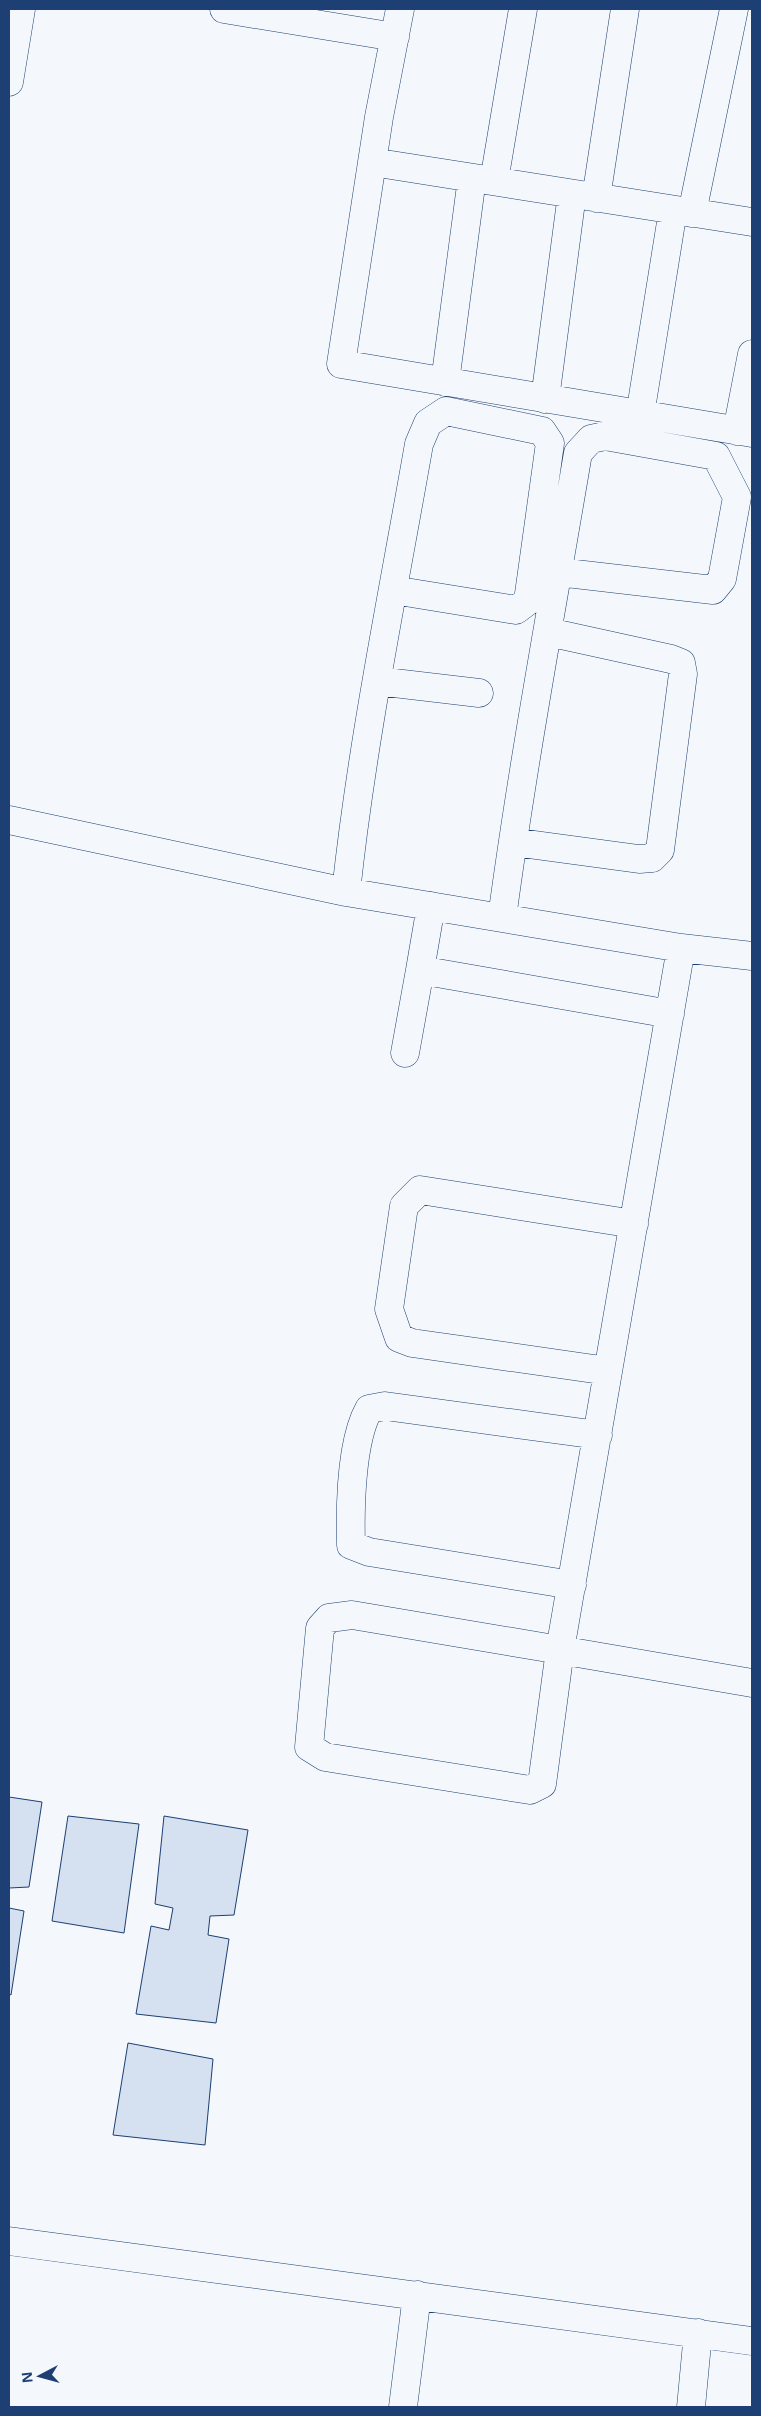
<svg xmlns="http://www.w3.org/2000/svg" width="761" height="2416" font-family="'Noto Sans',sans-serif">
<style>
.building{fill:#d5e0f0;stroke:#1d3f73}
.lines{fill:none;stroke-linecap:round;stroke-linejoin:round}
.minor-casing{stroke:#1d3f73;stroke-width:29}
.minor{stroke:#f4f7fb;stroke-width:28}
</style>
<rect width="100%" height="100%" fill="#f4f7fb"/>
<path class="building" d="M9,1797l33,5 -13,85 -20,1z
M68,1816l71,8 -15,109 -72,-12z
M164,1816l84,14 -14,85 -24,1 -2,19 21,4 -13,84 -80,-9 15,-88 18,4 4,-22 -18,-4z
M9,1908l15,3 -13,84 -2,-1z
M128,2043l85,16 -8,86 -92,-10z"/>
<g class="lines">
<g class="minor-casing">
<path id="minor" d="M224,9l171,28
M400,9l-21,108 -38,247 411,69
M9,82l12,-73
M372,162l380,60
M494,181l29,-172
M596,198l29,-189
M692,213l42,-204
M445,382l27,-204
M545,399l27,-205
M640,415l33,-205
M737,431l15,-77
M377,681l102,12
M9,820l337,72 335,56 71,8
M513,842l126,17 13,-1 8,-8 23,-176 -2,-11 -10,-4 -123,-27
M346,892c16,-150 47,-299 73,-448l9,-21 18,-12 96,20 8,12 -22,158 -12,9 -123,-20
M431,906l-11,64 250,44
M502,918c21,-156 50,-311 76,-465l13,-14 14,-3 111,20 21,41 -15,82 -9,11 -155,-18
M681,948l-121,702 192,33
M405,1053l15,-83
M608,1371l-196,-28 -13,-5 -10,-29 15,-103 16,-16 214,34
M572,1585l-203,-33 -18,-7c-1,-37 0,-104 18,-136l16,-3 213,29
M352,1615l208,35 -18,134 -12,6 -205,-33 -16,-10 11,-119 9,-10z
M9,2241l743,100
M403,2407l14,-112
M691,2407l7,-74"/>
</g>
<use href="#minor" class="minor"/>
</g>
<rect width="761" height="2416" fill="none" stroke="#1d3f73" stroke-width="20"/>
<g transform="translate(40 2376) rotate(264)" stroke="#f4f7fb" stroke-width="4" paint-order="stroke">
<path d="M0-4L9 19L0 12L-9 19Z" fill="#1d3f73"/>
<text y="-8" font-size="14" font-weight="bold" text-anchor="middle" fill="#1d3f73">N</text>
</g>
</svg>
